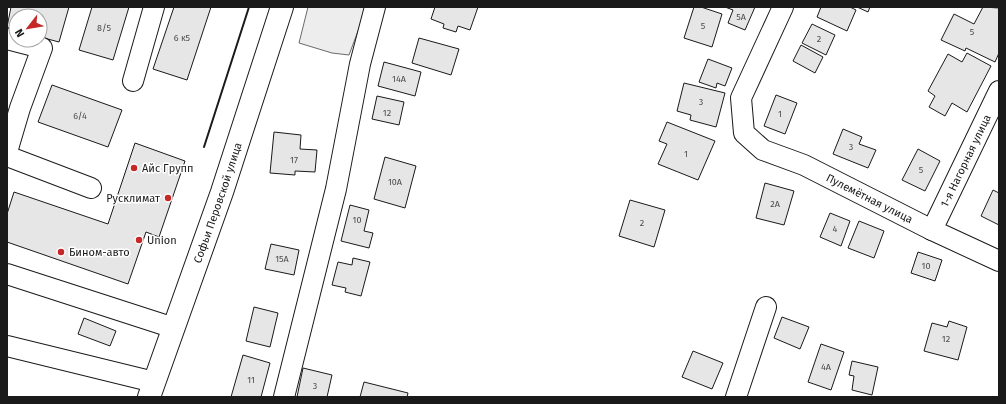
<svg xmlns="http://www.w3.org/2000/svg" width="1006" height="404" font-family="'Fira Sans',sans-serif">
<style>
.green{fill:#ededed;stroke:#6a6a6a}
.building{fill:#e6e6e6;stroke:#1a1a1a}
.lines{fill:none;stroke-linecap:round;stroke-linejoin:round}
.minor-casing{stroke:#1a1a1a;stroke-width:22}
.major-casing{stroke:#1a1a1a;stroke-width:24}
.minor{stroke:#fff;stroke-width:20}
.major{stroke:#fff;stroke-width:22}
.wall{stroke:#1a1a1a;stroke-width:2}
.poi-dot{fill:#c62828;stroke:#fff;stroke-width:1.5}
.labels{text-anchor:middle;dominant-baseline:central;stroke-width:3;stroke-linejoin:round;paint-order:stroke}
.number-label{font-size:9px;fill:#4d4d4d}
.street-label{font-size:11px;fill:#1a1a1a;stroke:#fff}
.poi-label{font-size:11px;fill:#1a1a1a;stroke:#fff;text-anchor:start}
</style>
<rect width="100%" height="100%" fill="#fff"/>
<path class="green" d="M308,7h59l-18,48 -17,-2 -33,-10z"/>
<path class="building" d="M11,7h58l-10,35 -19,-5v-21h-24v14l-9,-3z
M92,7h37l-16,53 -34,-10z
M174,7h37l-24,73 -34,-11z
M435,7h43l-8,23 -12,-4 -2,6 -13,-4 1,-4 -13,-5z
M694,7h7l21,7 -10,33 -28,-9z
M725,7h30l-10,23 -17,-7 5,-13z
M821,7h29l6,3 -9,21 -30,-14z
M857,7h13l-2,5z
M983,7l16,1v45l-4,9 -29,-14 -1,3 -24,-11 13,-26 20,10z
M812,24l23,11 -9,20 -24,-12z
M419,38l40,11 -8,26 -39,-12z
M801,45l22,12 -8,16 -22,-12z
M967,53l24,13 -24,46 -15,-9 -7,13 -16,-9 6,-11 -7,-5 20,-37 14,8z
M708,59l24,9 -7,18 -8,-3 -1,5 -17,-6z
M384,62l37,10 -6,24 -37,-10z
M684,83l41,10 -9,34 -26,-7 1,-5 -14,-4z
M52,85l70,25 -14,37 -70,-25z
M776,95l21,8 -12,31 -21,-8z
M377,96l27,6 -5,23 -27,-6z
M667,122l48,19 -17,39 -40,-16 9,-20 -8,-3z
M843,129l19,8 -3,7 17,6 -8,18 -35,-14z
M274,132l27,3 -1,14 17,1 -2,22 -20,-1v4l-25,-2z
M135,143l50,18 -26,76 -13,-5 -18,52 -121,-42v-28l7,-22 94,32z
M918,149l22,12 -15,30 -23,-11z
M385,157l31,9 -11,42 -31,-9z
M765,183l29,8 -10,34 -28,-7z
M993,190l6,3v32l-18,-9z
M630,200l35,10 -11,37 -35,-11z
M350,205l19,5 -5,21 9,2 -4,15 -28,-7z
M830,213l20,8 -9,25 -21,-9z
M859,221l25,10 -10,27 -26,-10z
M271,244l28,6 -5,25 -29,-6z
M918,252l24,8 -7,21 -24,-8z
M353,258l17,4 -9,34 -16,-4 1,-4 -14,-3 6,-23 14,3z
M254,307l24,6 -8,34 -24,-6z
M782,317l27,10 -9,22 -26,-11z
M84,318l32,13 -6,15 -32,-12z
M949,321l18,6 -9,33 -34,-9 8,-28 15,4z
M821,344l23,8 -13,38 -23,-8z
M693,351l30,12 -11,26 -30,-12z
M243,355l27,8 -9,34h-30z
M852,361l26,6 -6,28 -20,-5 2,-14 -5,-1z
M303,368l29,7 -5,22h-30z
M364,382l44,11 -1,4h-47z"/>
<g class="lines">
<g class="minor-casing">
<g id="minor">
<path id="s1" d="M783,7l-42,91 3,35 19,17 41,15 128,65 67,31"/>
<path d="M7,39l35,9 -22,60 -13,44"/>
<path d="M133,81l21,-74"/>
<path d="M7,156l84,32"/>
<path id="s2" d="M932,230l67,-139"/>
<path d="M7,274l167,54"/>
<path d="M7,346l147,36"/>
<path d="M284,397l52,-208 24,-125 15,-57"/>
<path d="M736,397l30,-90"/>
</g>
</g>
<g class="major-casing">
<g id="major">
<path id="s3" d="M149,397l73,-205 60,-185"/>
</g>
</g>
<use href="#minor" class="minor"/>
<use href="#major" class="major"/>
<path class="wall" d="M204,147l45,-140"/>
</g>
<g class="poi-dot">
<circle cx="134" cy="168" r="4"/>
<circle cx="168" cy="198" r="4"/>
<circle cx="139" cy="240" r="4"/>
<circle cx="61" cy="252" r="4"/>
</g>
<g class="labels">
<g class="number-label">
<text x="741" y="17">5А</text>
<text x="703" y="26">5</text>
<text x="104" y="28">8/5</text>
<text x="972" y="32">5</text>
<text x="182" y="38">6 к5</text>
<text x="819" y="39">2</text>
<text x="399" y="79">14А</text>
<text x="701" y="102">3</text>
<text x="387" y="113">12</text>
<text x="780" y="114">1</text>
<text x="80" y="116">6/4</text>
<text x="851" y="147">3</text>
<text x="686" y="154">1</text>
<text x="294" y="160">17</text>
<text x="921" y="170">5</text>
<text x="395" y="182">10А</text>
<text x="775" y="204">2А</text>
<text x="357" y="220">10</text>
<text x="642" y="223">2</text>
<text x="835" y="229">4</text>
<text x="282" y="259">15А</text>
<text x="926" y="266">10</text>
<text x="946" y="339">12</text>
<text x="826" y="367">4А</text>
<text x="251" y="380">11</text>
<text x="315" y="386">3</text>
</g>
<g class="street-label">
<text stroke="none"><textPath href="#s2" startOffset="77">1-я Нагорная улица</textPath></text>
<text stroke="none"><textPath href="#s1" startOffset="278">Пулемётная улица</textPath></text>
<text stroke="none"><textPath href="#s3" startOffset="206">Софьи Перовской улица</textPath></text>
</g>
<g class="poi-label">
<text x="142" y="168">Айс Групп</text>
<text x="160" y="198" text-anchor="end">Русклимат</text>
<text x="147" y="240">Union</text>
<text x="69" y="252">Бином-авто</text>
</g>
</g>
<rect width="1006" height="404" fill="none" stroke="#1a1a1a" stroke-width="16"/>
<g transform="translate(28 28) rotate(239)"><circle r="19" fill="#ffffff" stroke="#a3a3a3"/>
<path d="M0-3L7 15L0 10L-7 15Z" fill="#c62828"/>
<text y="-6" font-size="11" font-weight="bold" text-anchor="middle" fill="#1a1a1a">N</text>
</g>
</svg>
